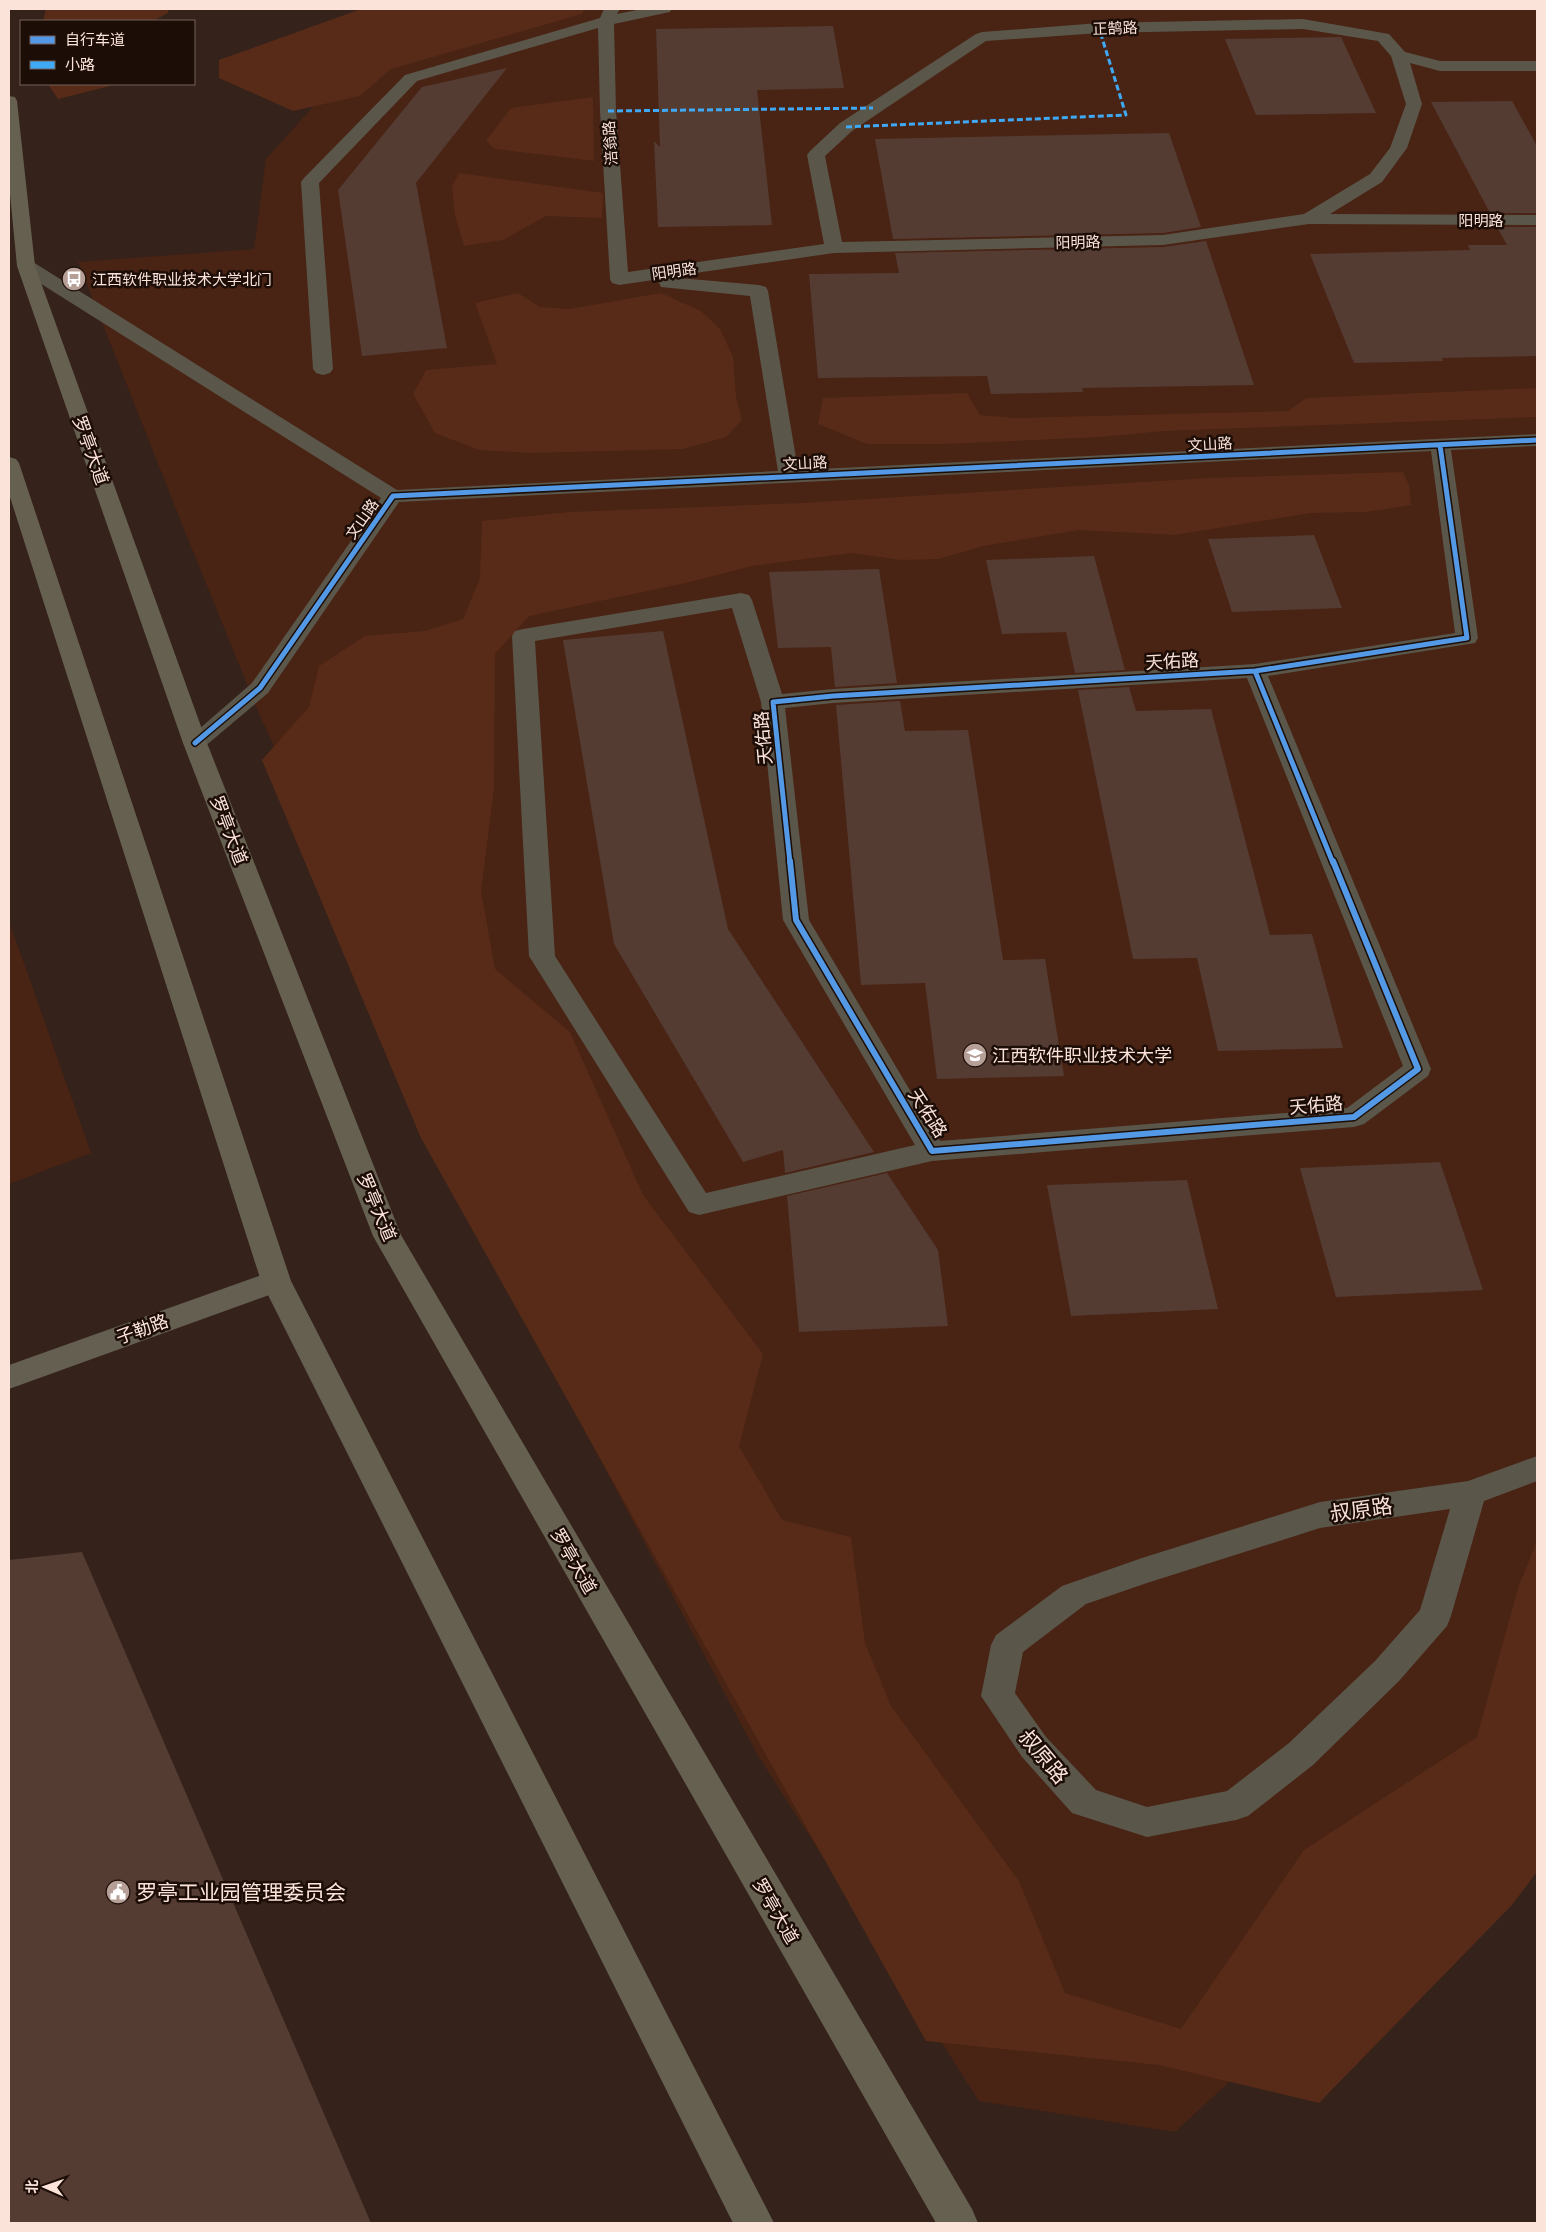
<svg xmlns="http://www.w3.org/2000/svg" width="1546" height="2232" font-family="Mulish,'Noto Sans SC',sans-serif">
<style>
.built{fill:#492313}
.green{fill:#582b18}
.building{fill:#543c33}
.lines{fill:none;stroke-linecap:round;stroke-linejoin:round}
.minor{fill:#5a564a;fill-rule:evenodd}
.secondary{fill:#645f51;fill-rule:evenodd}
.trunk{fill:#666050;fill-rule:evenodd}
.quiet{stroke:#3fa9f5;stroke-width:3;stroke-dasharray:6 3;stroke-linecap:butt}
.cycleway-far1-casing{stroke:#1c0d07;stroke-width:8}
.cycleway-casing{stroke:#1c0d07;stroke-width:9}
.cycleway-far1{stroke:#5399e6;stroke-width:5}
.cycleway{stroke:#5399e6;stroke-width:6}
.labels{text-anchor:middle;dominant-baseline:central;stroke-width:5;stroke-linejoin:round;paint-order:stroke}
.far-street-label{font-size:15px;fill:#fbe3da;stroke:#1c0d07}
.far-poi-label{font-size:15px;fill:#fbe3da;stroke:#1c0d07;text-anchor:start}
.street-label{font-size:18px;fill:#fbe3da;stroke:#1c0d07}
.poi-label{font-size:18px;fill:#fbe3da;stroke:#1c0d07;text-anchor:start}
.near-street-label{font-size:21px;fill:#fbe3da;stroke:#1c0d07}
.near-poi-label{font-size:21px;fill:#fbe3da;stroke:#1c0d07;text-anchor:start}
</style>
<rect width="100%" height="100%" fill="#35221b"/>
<path class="built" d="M522,9h1015v1789l-362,334 -196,-31 -222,-347 -188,-353 -312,-692 -73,-180 -106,-267 176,-13 12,-90 91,-101z
M9,921l82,232 -82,31z"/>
<path class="green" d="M46,9h122v4l-15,8h-110z
M361,9h224l-3,5 -191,55 -31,27 -67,15 -74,-33v-18z
M48,84h61l1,2 -52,13z
M593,97l1,64 -99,-12 -9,-8 25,-33z
M459,173l144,20 -1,25 -56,-2 -43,24 -39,6 -9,-31 -3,-29z
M518,293l22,14 29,2 92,-16 40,18 19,18 13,28 3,40 6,23 -16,17 -43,12 -151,4 -53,-3 -44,-17 -22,-39 13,-24 71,-6 -22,-61z
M1537,388v29l-374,14 -62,6 -157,7h-77l-49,-20 5,-26 144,-5 13,22 34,3 274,-7 18,-13z
M1403,472l6,13 2,20 -45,7 -56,1 -135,22 -96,-5 -96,16 -44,13 -38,1 -50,-7 -99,13 -62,16 -161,34 -34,38 -1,135 -13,102 14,78 75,63 73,163 120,159 -24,92 43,74 69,17 14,106 26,63 128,175 46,112 116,36 123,-179 173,-113 41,-149 19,-47v331l-26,34 -192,197 -160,-38 -233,-24 -505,-903 -159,-378 47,-53 10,-41 46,-30 60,-5 38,-12 17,-41 2,-57 88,-9 233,-9 405,-25z"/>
<path class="building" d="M833,26l11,62 -87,2 15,135 -114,2 -4,-86 6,6 -4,-118z
M1341,37l35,76 -120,2 -31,-76z
M507,68l-91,115 31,165 -85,8 -24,-166 84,-103z
M1512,101l25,45v67h-47l-59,-111z
M1169,133l32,94 -38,6 -270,6 -18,-100z
M1497,227h40v129l-95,2 1,3 -89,2 -44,-109 160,-4 -2,-5h39z
M1206,241l48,144 -172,3 1,4 -92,2 -4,-18 -169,2 -9,-104 90,-1 -4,-20 268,-6z
M1314,535l28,73 -110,4 -24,-73z
M1094,556l31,114 -50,3 -9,-41 -64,2 -16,-74z
M879,569l18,114 -62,4 -4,-40 -53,1 -9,-76z
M663,631l65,298 146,223 -89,21 -2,-23 -40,12 -129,-218 -51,-304z
M1129,687l7,24 75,-2 59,226 42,-1 31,114 -125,3 -21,-93 -64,1 -55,-269z
M900,701l5,30 63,-1 35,230 42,-1 19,117 -127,3 -12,-96 -64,2 -25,-280z
M1440,1162l43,128 -147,7 -36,-129z
M887,1173l51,77 10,76 -149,6 -12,-136z
M1187,1180l31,129 -147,7 -24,-131z
M82,1552l289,671h-362v-663z"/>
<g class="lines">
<path class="minor" d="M604,9h16l-3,5 25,-5h30l-2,3 -56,12 2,87 12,161 196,-28 -17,-89 3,-4 30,-28 136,-89 6,-2 117,-9 204,-4 86,15 16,18 35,9h97v10h-97l-30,-8 12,41 -15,44 -25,34 -52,32 207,1v10l-228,-1 -146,21 -329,8 -166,24 91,8 7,2 2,4 30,179 739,-36v12l-86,4 27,188 -3,5 -207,33 163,393 -3,7 -64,48 -10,3 -422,34 -233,54 -10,-3 -160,-256 -17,-320 3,-5 8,-2 218,-36 8,2 3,5 30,94 51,-5 422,-25 200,-31 -24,-182 -1032,51 -131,191 -65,55 -8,2 -8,-2 -4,-5 69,-60 129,-185 -362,-228 -2,-4 2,-4 7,-2 7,2 364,228 381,-19 -28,-175 -89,-9 -2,-4 2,-4 6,-1 -48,7 -7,-2 -2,-4 -10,-168 -2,-83 -181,53 -98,102 14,186 -3,4 -7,2 -7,-2 -3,-4 -12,-187 3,-4 101,-103 195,-57zM1303,29l75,12 13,15 15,48 -16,44 -20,26 -66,40 -141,21 -321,7 -17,-86 27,-25 134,-90 113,-8zM732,608l29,94 22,218 132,225 -209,48 -151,-237 -20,-315zM1247,678l156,388 -56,42 -407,33 -131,-221 -24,-212 48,-5z
M1537,1456v25l-53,20 -33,115 -4,10 -48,55 -86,84 -65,51 -12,4 -89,17 -75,-24 -50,-56 -41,-61 10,-51 5,-10 66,-49 80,-28 178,-56 148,-21zM1450,1509l-30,101 -45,51 -86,82 -62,48 -80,16 -51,-17 -50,-53 -31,-44 8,-41 63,-48 61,-21 173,-55z"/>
<path class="secondary" d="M276,1270l10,3 5,8 -5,8 -277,100v-24z"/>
<path class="trunk" d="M9,96l6,1 2,4 18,165 172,477 194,492 571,974 6,14h-42l-563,-987 -190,-493 -166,-477 -8,-82z
M9,457l7,2 3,4 272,818 483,942h-41l-472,-942 -252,-787z"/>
<path class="quiet" d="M608,111l265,-3
M846,127l280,-12 -27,-87"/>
<g class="cycleway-far1-casing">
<path id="cycleway-far1" d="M1255,671l78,192
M1255,671l212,-33 -27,-193
M195,743l65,-55 133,-192 1144,-56
M790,863l-17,-161 60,-6 422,-25"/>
</g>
<g class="cycleway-casing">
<path id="cycleway" d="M790,861l6,59 136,231 422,-34 64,-48 -85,-208"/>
</g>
<use href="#cycleway-far1" class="cycleway-far1"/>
<use href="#cycleway" class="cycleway"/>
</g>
<defs>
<g id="bus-disc" transform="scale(1.25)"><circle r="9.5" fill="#b69f97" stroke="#1c0d07"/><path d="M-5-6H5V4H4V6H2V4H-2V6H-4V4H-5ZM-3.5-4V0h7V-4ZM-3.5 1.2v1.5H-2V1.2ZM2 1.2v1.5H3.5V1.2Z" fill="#fff"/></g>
<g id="university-disc" transform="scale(1.25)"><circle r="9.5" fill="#b69f97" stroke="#1c0d07"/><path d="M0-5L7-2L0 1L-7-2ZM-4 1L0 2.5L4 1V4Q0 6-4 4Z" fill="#fff"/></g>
<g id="civic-disc" transform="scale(1.25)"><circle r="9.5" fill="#b69f97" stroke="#1c0d07"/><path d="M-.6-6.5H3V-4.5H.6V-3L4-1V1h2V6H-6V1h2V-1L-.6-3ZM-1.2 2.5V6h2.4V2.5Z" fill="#fff"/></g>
</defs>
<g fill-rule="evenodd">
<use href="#bus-disc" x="74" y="279"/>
<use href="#university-disc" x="975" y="1055"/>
<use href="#civic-disc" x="118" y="1892"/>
</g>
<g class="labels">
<g class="far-street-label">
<text transform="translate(1115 28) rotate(-2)">正鹄路</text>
<text transform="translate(610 143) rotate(-94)">涪翁路</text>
<text x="1481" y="220">阳明路</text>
<text transform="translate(1078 242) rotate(-1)">阳明路</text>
<text transform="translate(674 271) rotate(-8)">阳明路</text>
<text transform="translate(1210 444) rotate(-3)">文山路</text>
<text transform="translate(805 463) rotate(-3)">文山路</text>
<text transform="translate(362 519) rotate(-55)">文山路</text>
</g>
<g class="far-poi-label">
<text x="92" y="279">江西软件职业技术大学北门</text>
</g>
<g class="street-label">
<text transform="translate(91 450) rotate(70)">罗亭大道</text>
<text transform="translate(1172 661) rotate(-3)">天佑路</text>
<text transform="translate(763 738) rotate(-95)">天佑路</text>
<text transform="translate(229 830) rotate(69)">罗亭大道</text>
<text transform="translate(1316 1105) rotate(-5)">天佑路</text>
<text transform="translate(928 1113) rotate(57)">天佑路</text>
<text transform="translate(377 1207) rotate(67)">罗亭大道</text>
<text transform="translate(142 1329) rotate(-20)">子勒路</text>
<text transform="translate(574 1561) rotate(60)">罗亭大道</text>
<text transform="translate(776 1911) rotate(60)">罗亭大道</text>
</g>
<g class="poi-label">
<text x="992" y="1055">江西软件职业技术大学</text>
</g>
<g class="near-street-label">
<text transform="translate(1361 1509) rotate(-8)">叔原路</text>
<text transform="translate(1044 1756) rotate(50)">叔原路</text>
</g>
<g class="near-poi-label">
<text x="136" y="1892">罗亭工业园管理委员会</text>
</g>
</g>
<rect width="1546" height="2232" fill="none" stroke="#fbe3da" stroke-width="20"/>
<rect x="20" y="20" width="175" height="65" fill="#1c0d07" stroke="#75635b"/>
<rect x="30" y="36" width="25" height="8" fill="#5399e6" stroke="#75635b"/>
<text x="65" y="45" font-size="15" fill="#fbe3da">自行车道</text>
<rect x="30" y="61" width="25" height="8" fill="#3fa9f5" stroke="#75635b"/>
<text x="65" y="70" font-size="15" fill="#fbe3da">小路</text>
<g transform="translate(45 2187) rotate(272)" stroke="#1c0d07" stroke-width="4" paint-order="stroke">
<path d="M0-4L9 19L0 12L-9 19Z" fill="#fbe3da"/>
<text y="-8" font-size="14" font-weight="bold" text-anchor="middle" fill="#fbe3da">北</text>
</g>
</svg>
